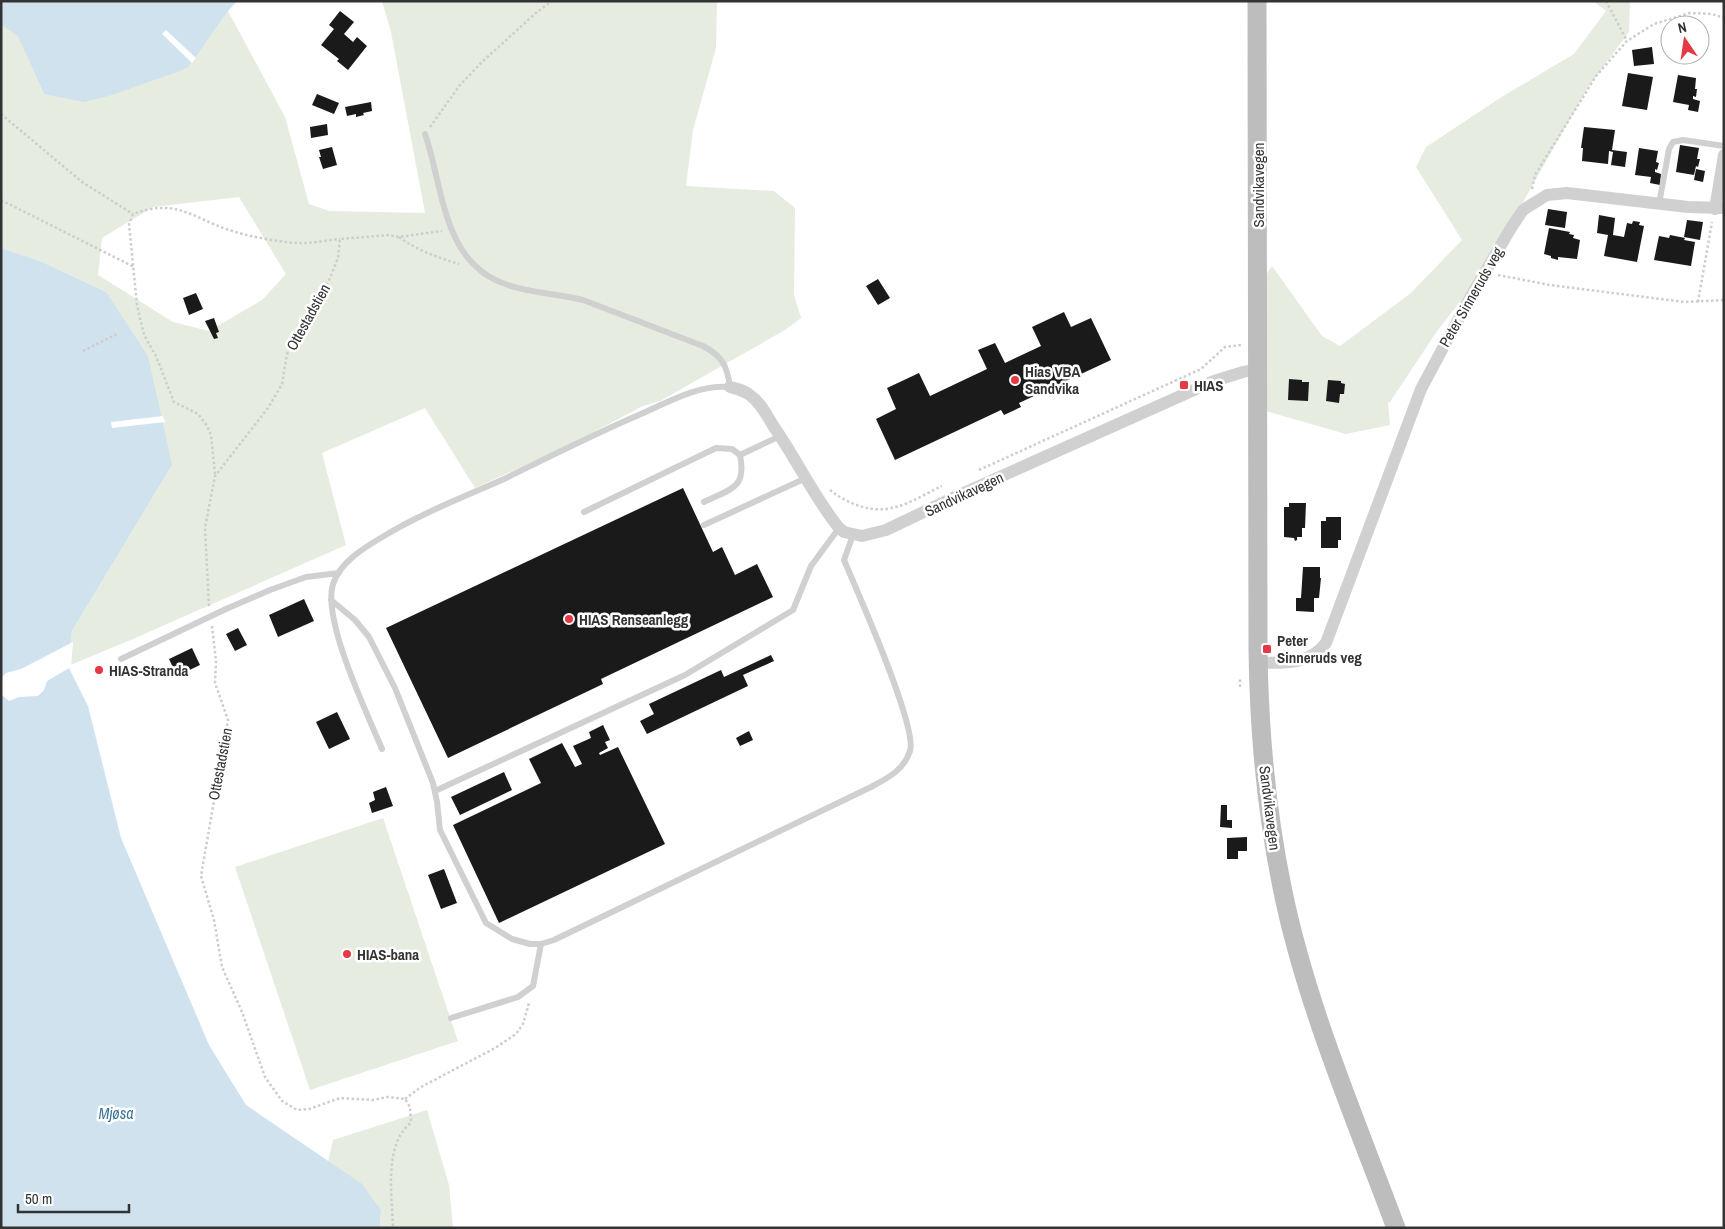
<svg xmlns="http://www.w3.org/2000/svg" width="1725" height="1229" font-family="'Archivo Narrow',sans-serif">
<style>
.green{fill:#e6ecdf;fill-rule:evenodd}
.water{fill:#cfe2ee}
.pier{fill:#fff}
.building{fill:#1a1a1a}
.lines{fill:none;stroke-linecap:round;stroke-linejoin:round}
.path{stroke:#cdcdcd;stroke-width:2.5;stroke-dasharray:2.5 2.5;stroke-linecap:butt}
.service{stroke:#d0d0d0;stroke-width:6}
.minor{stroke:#d0d0d0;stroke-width:12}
.secondary{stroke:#bdbdbd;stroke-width:19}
.poi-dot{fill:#e63946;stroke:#fff;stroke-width:2}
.labels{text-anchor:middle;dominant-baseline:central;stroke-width:5;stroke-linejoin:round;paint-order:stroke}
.street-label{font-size:15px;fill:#333;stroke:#fff}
.poi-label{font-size:15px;font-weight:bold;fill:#333;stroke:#fff;text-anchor:start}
.water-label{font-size:16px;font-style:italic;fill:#3f7597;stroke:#fff}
</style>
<rect width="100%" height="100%" fill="#fff"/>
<path class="green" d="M382,1h335l-1,47 -23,82 -7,56 88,5 21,17 -1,87 7,23 -16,12 -125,71 -17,5 -78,41 -90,41 -50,-80 -103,45 24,92 -213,94 -65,27 4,-35 100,-166 -66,-173 -66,-31 -39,-13v-223l17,10 26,59 144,-26 40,-57 57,106 24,87 20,7 96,2 -34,-181zM239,197l47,77 -24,26 -53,31 -36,-9 -75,-47 4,-37 51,-31z
M1593,1h37l-1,31 -42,57 -73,129 -22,44 -55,69 -47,71 -2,1 2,22 -44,9 -80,-23 -7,-126 13,-19 50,70 18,10 71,-53 51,-53 -46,-73 10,-20 74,-49 74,-44 32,-43z
M383,818l75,223 -148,49 -75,-223z
M427,1110l22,75 4,43h-73l1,-18 -53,-48 5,-22z"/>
<path class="water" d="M1,1h236l-9,10 -40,57 -76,27 -28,7 -40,-8 -26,-58 -17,-11z
M1,248l39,13 66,31 42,64 24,109 -100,166 -4,35 20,40 33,132 88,207 37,60 116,79 19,26 -1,18h-379z"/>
<path class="pier" d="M166,30l30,28 -4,5 -30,-29z
M163,416l2,6 -53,6 -1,-6z
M73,642l-2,25 -24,14 -3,9 -6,6 -19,1 -10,4 -7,-6 -1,-17 5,-5 15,-4z"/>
<path class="building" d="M340,11l14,11 -10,12 9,8 4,-5 10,9 -19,24 -11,-9 2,-2 -18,-14 13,-16 -5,-4z
M1652,47l2,17 -20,2 -2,-16z
M1628,73l25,4 -6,33 -25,-4z
M1678,75l18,3 -1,11h2l-1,8 -3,-1v3l7,2 -2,11 -10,-2 1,-5 -16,-3z
M317,94l22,9 -5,11 -22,-9z
M371,102l1,9 -9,2 1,2 -8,2v-3l-9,2 -2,-9z
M327,124l1,11 -17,3 -1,-11z
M1584,127l31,3 -3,20 15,2 -2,15 -14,-2 2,-13 -4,-1 -1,13 -26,-3 1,-13h-2z
M1680,145l19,3 -2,11h3l-2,8 -2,-1 -2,9 -18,-3z
M332,147l5,18 -14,4 -4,-12h2l-2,-7z
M1639,148l19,3 -2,11 3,1 -2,7 -2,-1v3l6,2 -1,11 -10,-2 1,-6 -16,-2z
M1696,169l9,2 -2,11 -9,-2z
M1548,209l19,3 -2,16 -20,-3z
M1599,215l16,3 -2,17 11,2 3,-14 5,1 1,-3 7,1 -1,3 5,1 -7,36 -33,-6 4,-21 -11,-2z
M1687,220l16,2 -3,18 -16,-3z
M1549,228l21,4 -1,2 5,1 -1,3 7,2 -3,19 -19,-2v3l-7,-2v-2l-7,-2z
M1670,235l15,3 -1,2 11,2 -4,24 -37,-6 5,-24 10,2z
M878,279l12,19 -12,7 -12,-19z
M196,293l7,16 -14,6 -6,-17z
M1064,312l7,15 20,-9 20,42 -92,43 2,4 -17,8 -3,-5 -106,50 -19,-41 20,-10 -9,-21 32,-15 11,23 57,-27 -9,-19 17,-7 10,20 36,-17 -9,-19z
M214,318l5,14 -3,1 2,5 -4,1 -9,-18z
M1289,379l13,1v2h7l-1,19 -20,-1z
M1328,380l13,1v2l4,1 -1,10h-4l-1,9 -13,-2z
M683,488l30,64 9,-5 13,28 22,-11 16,33 -172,82 2,5 -155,74 -62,-130z
M1289,503h17l-1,25h-3v9h-5v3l-2,1 -1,-3 -10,-1v-30h5z
M1326,517h15v23h-3v8h-17v-27h5z
M1303,567h17v11h1l-2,20h-5v14l-18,-1v-13h5z
M304,599l10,22 -36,16 -9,-22z
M238,628l9,17 -12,6 -9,-17z
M192,648l8,17 -23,11 -8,-17z
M771,655l3,6 -31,14 5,11 -101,48 -7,-13 14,-7 -5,-10 72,-34 3,7z
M337,712l13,27 -21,10 -13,-27z
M603,725l7,15 -5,2 3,6 -9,5 1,2 18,-8 47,97 -166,79 -46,-98 88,-42 -12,-24 33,-16 13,24 7,-3 -9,-18 18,-8 -2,-6z
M749,731l4,9 -13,6 -4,-8z
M504,772l8,18 -52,25 -9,-18z
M386,787l7,19 -21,7 -3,-10 6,-3 -2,-8z
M1221,805h6v15h5v8l-12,-1z
M1247,837v14h-9v8h-11v-21z
M444,869l13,34 -16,6 -13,-34z"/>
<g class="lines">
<path class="path" d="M1606,1l21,40
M1,114l81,68 51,32
M430,127l30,-42 22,-23 55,-50 15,-11
M1532,189l3,-14 61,-99 31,-35 27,-17 36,-11 22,1 12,4
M1,200l133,67
M399,237c19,14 38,20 60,27
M1498,275l52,10 134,17 40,-2
M1698,302l14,-80
M83,351l34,-17
M979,470l222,-101 24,-22 16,-2
M215,474l-4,-39 -5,-11 -8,-10 -24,-12 -18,-46 -12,-21 -7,-30 -8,-81 4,-10c43,-16 58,3 96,16 18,6 49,12 68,13 14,1 29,-3 43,-4
M830,490c18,14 42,24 66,17 15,-4 31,-14 46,-21
M209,606l-4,-78 10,-52 53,-68 14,-24 5,-30 16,-25 27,-51 8,-20 2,-19 49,-4 10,2 43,-6
M212,626l4,35 -1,22 13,37 -27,156 13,44 8,47 20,45 23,65 17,24 15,9 12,-1 31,-11 33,2 15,-3 17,2 5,8 1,15c-3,4 -8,8 -10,12 -15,25 -9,66 -8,94
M1240,687v-9
M405,1099l16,-12 74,-39 21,-14 7,-10 6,-21"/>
<path class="service" d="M1659,204l10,-55 4,-7 10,-2 41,6
M704,502c26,-13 43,-13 36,-47
M584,512l132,-64 16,1 8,6 40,-19
M704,525l102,-47
M331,600l24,20 14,17 26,51 38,95 4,19 3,28 4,8 42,85 26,16 18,5h11
M121,659l105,-50 44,-19 36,-13 33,-4
M382,749c-15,-36 -60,-129 -49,-165 7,-22 32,-37 51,-48 38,-23 80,-39 120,-57 45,-22 90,-45 137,-65 27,-12 58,-30 89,-27 -3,-22 -8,-31 -27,-41l-120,-46c-25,-6 -51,-7 -75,-15 -66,-21 -64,-96 -83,-151
M435,791l250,-116 108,-65 18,-44 28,-38
M451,1018l67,-21 15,-11 8,-42 13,-4 317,-153c17,-9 33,-17 39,-36 8,-24 -53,-160 -66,-191l9,-25"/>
<path class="minor" d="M1715,209l9,-54
M730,387c8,2 14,3 21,9 10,7 16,20 23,31 23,33 40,70 65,101l5,4 18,4 24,-6 69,-33 259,-116 29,-9 14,-3
M1259,663c27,-1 48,3 67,-20l95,-254 45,-84 45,-77 12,-18 24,-15 20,-2 121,14 36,1"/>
<path class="secondary" d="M1257,1l1,649c1,79 8,159 24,237 23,115 73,231 114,341"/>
</g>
<g class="poi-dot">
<circle cx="1015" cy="380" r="5"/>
<rect x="1179" y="380" width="10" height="10" rx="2.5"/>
<circle cx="569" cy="619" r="5"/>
<rect x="1262" y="644" width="10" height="10" rx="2.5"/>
<circle cx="99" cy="670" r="5"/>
<circle cx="347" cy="954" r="5"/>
</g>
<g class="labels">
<g class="street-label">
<text transform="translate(1258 185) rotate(-90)">Sandvikavegen</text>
<text transform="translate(1471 297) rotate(-60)">Peter Sinneruds veg</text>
<text transform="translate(308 317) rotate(-61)">Ottestadstien</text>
<text transform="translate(964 494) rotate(-25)">Sandvikavegen</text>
<text transform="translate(220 764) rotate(-79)">Ottestadstien</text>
<text transform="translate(1270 808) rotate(83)">Sandvikavegen</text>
</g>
<g class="poi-label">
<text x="1025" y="371">Hias VBA<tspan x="1025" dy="17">Sandvika</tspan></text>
<text x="1194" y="385">HIAS</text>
<text x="579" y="619">HIAS Renseanlegg</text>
<text x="1277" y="640">Peter<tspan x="1277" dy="17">Sinneruds veg</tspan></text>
<text x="109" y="670">HIAS-Stranda</text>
<text x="357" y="954">HIAS-bana</text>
</g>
<g class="water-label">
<text x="116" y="1113">Mjøsa</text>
</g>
</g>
<rect width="1725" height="1229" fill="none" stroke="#333333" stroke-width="5"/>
<g transform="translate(1685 40) rotate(347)"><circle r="24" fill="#ffffff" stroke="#adadad"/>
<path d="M0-4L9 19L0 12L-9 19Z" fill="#e63946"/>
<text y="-8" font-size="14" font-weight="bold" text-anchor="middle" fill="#333333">N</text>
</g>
<path d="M18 1204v8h111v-8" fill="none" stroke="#333333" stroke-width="2.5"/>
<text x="25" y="1204" font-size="15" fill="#333333" stroke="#ffffff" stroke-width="4" paint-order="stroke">50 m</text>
</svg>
